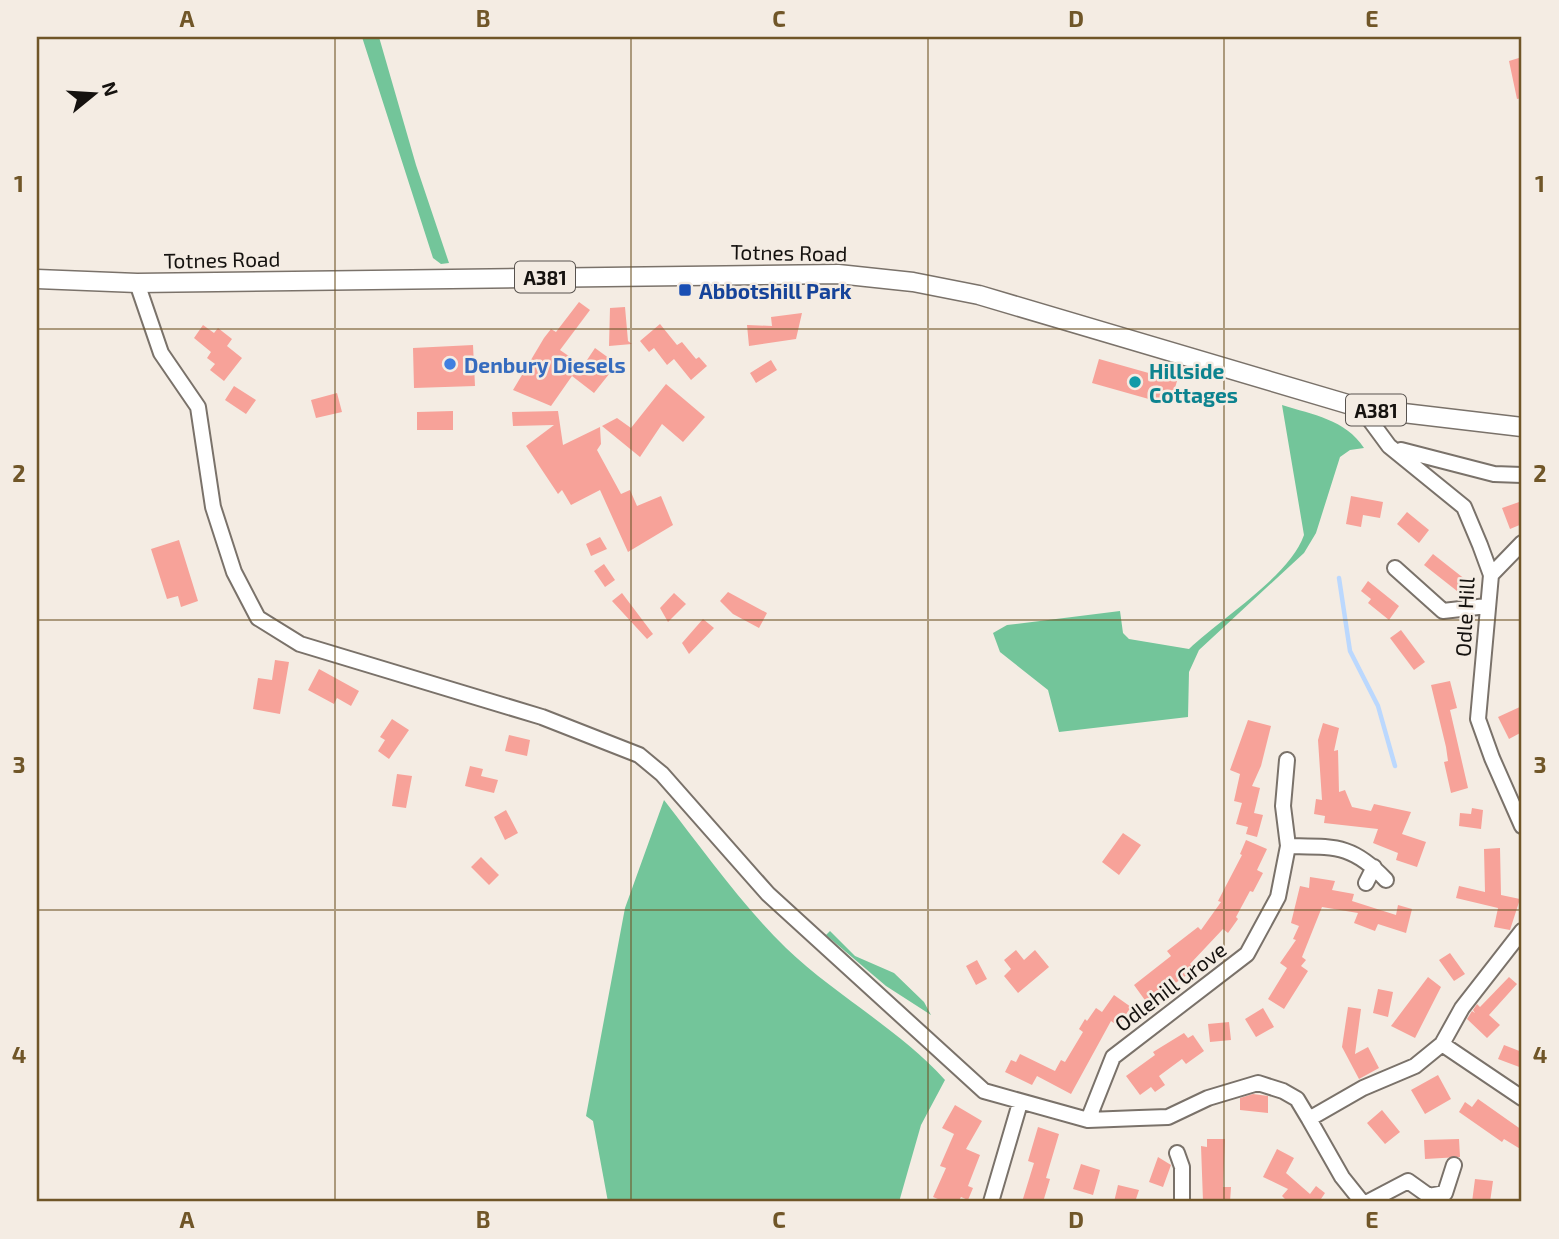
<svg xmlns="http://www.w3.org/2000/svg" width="1559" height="1239" font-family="'Exo 2',sans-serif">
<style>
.forest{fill:#73c59a}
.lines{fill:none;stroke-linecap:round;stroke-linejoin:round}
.stream{stroke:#bbd8fe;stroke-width:4.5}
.building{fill:#f7a299}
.minor-casing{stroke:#7a726a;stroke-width:18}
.major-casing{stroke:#7a726a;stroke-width:21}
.minor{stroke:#fff;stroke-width:14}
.major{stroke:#fff;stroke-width:18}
.grid{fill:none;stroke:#705628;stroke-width:2;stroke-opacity:0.55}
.transit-dot{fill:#1a4fb4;stroke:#f4ece3;stroke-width:2.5}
.shop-dot{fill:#3f7fe0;stroke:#f4ece3;stroke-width:2.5}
.culture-dot{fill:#0f9aa8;stroke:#f4ece3;stroke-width:2.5}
.labels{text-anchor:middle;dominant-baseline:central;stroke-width:5;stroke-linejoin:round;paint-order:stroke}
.shield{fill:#f4ece3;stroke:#58534f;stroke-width:2}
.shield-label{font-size:19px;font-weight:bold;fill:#15120f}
.street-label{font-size:21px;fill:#15120f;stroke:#f4ece3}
.transit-label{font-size:21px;font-weight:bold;fill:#164399;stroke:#f4ece3;text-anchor:start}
.shop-label{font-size:21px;font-weight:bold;fill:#366cbe;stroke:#f4ece3;text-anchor:start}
.culture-label{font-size:21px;font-weight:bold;fill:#0d838f;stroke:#f4ece3;text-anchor:start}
.neatline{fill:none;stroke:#705628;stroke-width:2.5}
.grid-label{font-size:23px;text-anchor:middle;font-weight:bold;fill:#705628}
</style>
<rect width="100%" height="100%" fill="#f4ece3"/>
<path class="forest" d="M362,37h17l37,128 33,98 -8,1 -8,-6z
M1282,405c31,10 63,14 82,43l-14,2 -10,7 -24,76 -12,20 -105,97 -10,22 -1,45 -129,15 -11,-42 -48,-38 -7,-19 14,-8 113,-14 3,22 6,6 60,10c32,-31 101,-73 115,-114z
M664,800c39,50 77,104 122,148 50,48 113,81 159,132l-24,45 -22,77h-291l-15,-81 -7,-5 39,-208z
M830,931l25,25 39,17 30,29 7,13 -45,-29 -60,-51z"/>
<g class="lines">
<path class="stream" d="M1339,578l11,73 28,55 17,60"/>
</g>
<path class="building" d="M1522,57v41l-5,1 -8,-38z
M579,302l11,8 -30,40 23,16 12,-18 22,16 -23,29 -22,-17 -21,30 -38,-16 31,-52 7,-9 5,3z
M625,307l3,34 4,3 -23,2 1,-38z
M802,313l-6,26 -47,7 -2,-21 25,1 -1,-9z
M660,324l17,21 5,-3 14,17 3,-2 8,9 -16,14 -17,-21 -7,6 -13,-17 -5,4 -9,-11z
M203,325l11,8 4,-5 14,11 -5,7 15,12 -18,23 -14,-11 5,-6 -8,-6 4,-6 -17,-14z
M473,345l2,41 -61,2 -1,-40z
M1099,359l78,22 -7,24 -78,-22z
M771,360l6,10 -21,13 -6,-10z
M666,384l39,33 -22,25 -21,-18 -22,33 -38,-31 15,-8 14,10z
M234,386l22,14 -10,14 -21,-14z
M337,393l5,19 -26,6 -5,-18z
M453,411v19h-36v-18z
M558,411l5,34 37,-18 1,17 -4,6 24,44 9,-4 7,16 24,-10 12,29 -45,27 -28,-62 -29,15 -9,-15 -4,4 -32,-48 28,-21 -41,1 -1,-14z
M1351,496l32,6 -3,16 -17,-3 -2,12 -15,-3z
M1522,501v23l-12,5 -8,-21z
M1407,512l22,18 -10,13 -22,-19z
M600,537l7,12 -16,7 -5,-12z
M179,540l19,61 -17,6 -3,-11 -11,3 -16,-50z
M1433,554l33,26 -9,11 -33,-26z
M604,564l11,16 -10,7 -11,-16z
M1368,581l31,25 -10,14 -21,-17 3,-4 -10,-8z
M728,592l39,21 -8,15 -26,-14 -13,-13z
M622,593l31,41 -6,5 -35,-38z
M674,593l12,11 -18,18 -8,-14z
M703,619l11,9 -25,26 -7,-11z
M1401,630l24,32 -11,8 -24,-32z
M275,660l14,2 -9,52 -27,-5 5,-31 14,2z
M319,669l40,22 -8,15 -14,-8 -3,6 -26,-14z
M1450,681l7,27 -7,2 18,78 -17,5 -7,-31 4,-1 -2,-14 -15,-62z
M1522,706v26l-13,7 -11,-22z
M392,719l17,11 -20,29 -11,-8 7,-11 -5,-3z
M1248,720l23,6 -10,40 -9,20 8,2 -6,25 9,2 -6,22 -11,-3 2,-7 -12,-3 6,-21 -8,-2 6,-27 -10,-4z
M1323,723l16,5 -5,23 4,-1 1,42 6,-2 7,17 19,4 3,-7 37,8 -9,22 24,8 -9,25 -21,-7 2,-7 -25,-10 5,-14 -54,-6 1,-7 -11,-2 2,-15 6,1 -4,-60z
M509,735l21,5 -3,16 -22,-5z
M470,766l13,3 -2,7 17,4 -4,13 -29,-7z
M397,774l15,2 -6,32 -14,-2z
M1472,808l11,2 -2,19 -22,-3 1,-13 11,1z
M506,810l12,23 -13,7 -11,-23z
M1123,833l18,12 -22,30 -17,-13z
M1246,840l21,9 -10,21 6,3 -10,19 -3,-1 -14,26 2,2 -10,14 -5,-4 -33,35 4,6 -47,33 -13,-18 37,-29 -4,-5 31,-24 3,3 20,-28 -3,-1 24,-46 -2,-1z
M1500,848l1,47 19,4 -10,31 -16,-3 4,-19 -42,-10 3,-12 26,6 -1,-43z
M481,857l18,18 -10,10 -18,-18z
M1310,877l25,4 -3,9 22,4 -2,7 44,14 2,-10 14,4 -6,24 -28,-9 -3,7 -21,-8 4,-10 -36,-6 -20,50 4,3 -5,6 7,5 -24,38 -16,-10 19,-31 -7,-5 16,-23 -3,-1 6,-13 -8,-3 9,-37 9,2z
M1016,950l8,10 11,-10 14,17 -31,26 -14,-17 7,-7 -7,-9z
M1450,953l15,21 -11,7 -15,-21z
M977,960l10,19 -11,6 -10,-19z
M1428,977l13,10 -26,51 -24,-12z
M1509,977l8,7 -28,31 11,10 -13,13 -20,-19 5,-8 3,2 -2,-3 4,-6 3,3z
M1378,989l15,3 -5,25 -15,-4z
M1114,995l17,12 -13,19 -7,-5 -40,73 -34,-18 -5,9 -27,-13 6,-12 5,2 4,-8 35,17 6,-11 4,2 18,-30 -4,-3 6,-10 2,2 9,-13 6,4z
M1348,1007l13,2 -6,45 13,-7 11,21 -20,11 -17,-32z
M1263,1008l11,19 -18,10 -11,-18z
M1229,1022l2,18 -21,2 -2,-18z
M1184,1033l4,5 5,-3 11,16 -18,13 -4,-5 -23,17 6,9 -10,7 -4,-5 -11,8 -14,-19 29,-21 -2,-3z
M1504,1045l18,7v16l-24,-9z
M1438,1075l13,24 -26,15 -14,-24z
M1253,1094l15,2v17l-28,-3v-12z
M1478,1099l44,31v20l-18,-11 -2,3 -43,-30 6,-10 7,5z
M955,1105l27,16 -16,28 14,6 -12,31 5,2 -5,12 -7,-3 -3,5h-13l-12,-5 13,-29 -6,-2 14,-32 -12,-6z
M1382,1110l18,22 -15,12 -18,-21z
M1038,1127l21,7 -13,44 4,1 -7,23h-21l12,-39 -6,-2z
M1207,1139h18l-2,48h8l-1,15 -27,-1 -2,-55 6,1z
M1459,1139l1,18 -35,2 -1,-19z
M1277,1149l17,9 -8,15 24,21 6,-8 9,7 -6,9h-31l-6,-6 6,-7 -25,-12z
M1158,1157l13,8 -8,22 -14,-5z
M1081,1164l19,6 -7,25 -20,-6z
M1475,1179l18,2 -3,21h-18z
M1118,1185l21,5 -4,12h-21z"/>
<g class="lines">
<g class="minor-casing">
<path id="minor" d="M137,283l24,70 37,54 15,100 21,65 24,46 42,26 242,73 97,38 23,19 106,120 216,197 104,29 51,-2 29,-1 40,-19 50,-15 25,8 14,8 12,20
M1361,408l28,38 75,61 16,38 11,30 -13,144 14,39 30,68
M1401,450l93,24 28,1
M1395,568l48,43 44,-5
M1491,575l31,-32
M1288,846c47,1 64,-2 98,34
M1366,883l8,-16
M1442,1044l80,54
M1088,1120l25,-63 134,-103 31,-57 10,-51 -5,-40 4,-46
M1177,1153l5,14v35
M991,1202l29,-99
M1362,1202l-20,-25 -33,-58 54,-31 52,-22 27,-22 20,-36 60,-77
M1368,1202l40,-21 21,15 16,-3 9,-28"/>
</g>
<g class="major-casing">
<path id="major" d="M37,279l100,4 701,-9 75,8 66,13 382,113 161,19"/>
</g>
<use href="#minor" class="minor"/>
<use href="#major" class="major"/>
</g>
<path class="grid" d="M335,37v1165M631,37v1165M928,37v1165M1224,37v1165M37,329h1485M37,620h1485M37,910h1485"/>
<rect class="transit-dot" x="678" y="283" width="14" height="14" rx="3.5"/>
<circle class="shop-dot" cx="450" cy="364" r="7"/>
<circle class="culture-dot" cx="1135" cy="382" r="7"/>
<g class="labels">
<g class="shield">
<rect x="515" y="261.5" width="60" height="31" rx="5"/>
<rect x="1346" y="394.5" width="60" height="31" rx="5"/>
</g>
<g class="shield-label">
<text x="545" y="277">A381</text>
<text x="1376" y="410">A381</text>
</g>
<g class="street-label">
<text transform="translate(789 252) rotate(1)">Totnes Road</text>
<text transform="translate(222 259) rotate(-1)">Totnes Road</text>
<text transform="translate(1464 617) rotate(-87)">Odle Hill</text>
<text transform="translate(1170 986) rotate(-37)">Odlehill Grove</text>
</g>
<g class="transit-label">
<text x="699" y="290">Abbotshill Park</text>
</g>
<g class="shop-label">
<text x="464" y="364">Denbury Diesels</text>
</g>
<g class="culture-label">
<text x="1149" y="370">Hillside<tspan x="1149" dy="24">Cottages</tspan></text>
</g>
</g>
<rect width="1559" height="1239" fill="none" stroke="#f4ece3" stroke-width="77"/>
<g transform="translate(94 94) rotate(72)" stroke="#f4ece3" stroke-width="5" paint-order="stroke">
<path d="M0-5L12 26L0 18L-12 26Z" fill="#15120f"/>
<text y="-10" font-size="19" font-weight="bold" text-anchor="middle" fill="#15120f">N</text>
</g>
<rect x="38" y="38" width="1482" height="1162" class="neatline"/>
<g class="grid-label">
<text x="187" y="27">A</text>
<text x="483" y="27">B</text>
<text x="779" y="27">C</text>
<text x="1076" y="27">D</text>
<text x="1372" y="27">E</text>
<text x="19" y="192">1</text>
<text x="1540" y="192">1</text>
<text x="19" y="482">2</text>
<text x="1540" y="482">2</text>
<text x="19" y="773">3</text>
<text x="1540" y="773">3</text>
<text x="19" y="1063">4</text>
<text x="1540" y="1063">4</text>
<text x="187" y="1228">A</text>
<text x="483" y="1228">B</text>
<text x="779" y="1228">C</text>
<text x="1076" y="1228">D</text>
<text x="1372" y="1228">E</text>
</g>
</svg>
